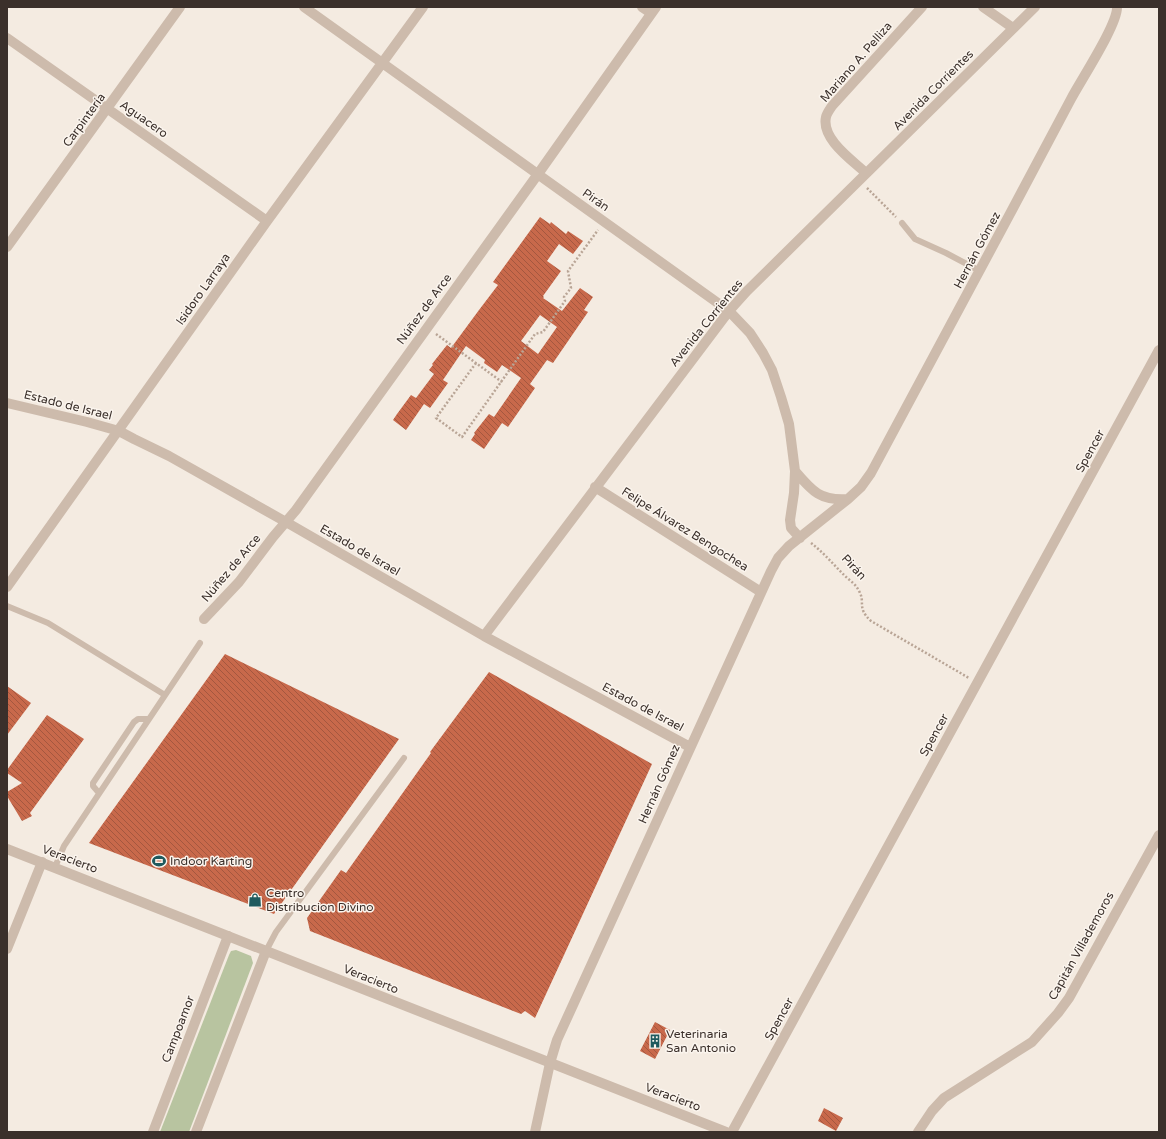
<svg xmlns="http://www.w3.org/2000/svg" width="1166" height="1139" font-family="'Varela Round',sans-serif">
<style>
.grass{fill:#b8c4a0}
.building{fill:url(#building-back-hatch);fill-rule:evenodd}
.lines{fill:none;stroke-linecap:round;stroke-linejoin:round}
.path{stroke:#b9a596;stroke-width:2.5;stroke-dasharray:2 2;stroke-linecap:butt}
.service{stroke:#cdbbac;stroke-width:6}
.minor{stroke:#cdbbac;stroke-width:10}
.tertiary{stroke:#cdbbac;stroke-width:10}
.labels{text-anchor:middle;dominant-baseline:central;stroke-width:3;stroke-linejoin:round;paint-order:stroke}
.street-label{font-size:12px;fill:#3b302b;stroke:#fbf5ee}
.poi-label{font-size:12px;fill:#3b302b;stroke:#fbf5ee;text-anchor:start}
</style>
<defs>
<pattern id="building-back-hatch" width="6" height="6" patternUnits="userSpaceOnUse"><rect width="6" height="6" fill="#c8694b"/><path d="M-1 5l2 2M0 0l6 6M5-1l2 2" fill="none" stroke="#a4573f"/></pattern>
</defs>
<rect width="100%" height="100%" fill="#f4ebe1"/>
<path class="grass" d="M236,950l15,6 2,7 -64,169h-29l69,-177 2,-4z"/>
<path class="building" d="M540,217l10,7 1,-2 15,12 2,-3 15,10 -10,13 -14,-10 -12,17 14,10 -18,25 1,1 -1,1 19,13 18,-23 13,9 -9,13 4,2 -35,51 -6,-3 -17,24 5,4 -27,39 -6,-4 -18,26 -13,-9 4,-6 -1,-1 15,-19 5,3 27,-39 -19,-13 -5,7 -13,-9 1,-3 -19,-14 -23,34 5,3 -18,25 -6,-4 -18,26 -13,-10 4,-6 14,-19 5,3 18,-24 -5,-4 4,-5 -1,-1 15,-19 4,3 28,-38 19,-25 -5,-3zM540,315l17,12 -19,27 -17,-13z
M225,654l174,85 -125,175 -185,-71z
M489,672l163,92 -117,254 -10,-7 -4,3 -211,-83 -3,-13 34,-48 5,3 85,-120 -1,-1z
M7,686l24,17 -24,32z
M47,715l37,24 -54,74 2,3 -10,5 -15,-25v-4l15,-9 -15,-10v-3z
M655,1022l15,8 -15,29 -15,-8z
M824,1108l19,10 -7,13 -18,-10z"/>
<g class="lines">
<path class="path" d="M867,188l29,29
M436,334l66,48
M476,363l-40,55 26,19 73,-103 8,-2 22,-31 -1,-4 7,-9 -3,-17 30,-41
M811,543c12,9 22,21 33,32 5,5 12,9 15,16 7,12 -3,16 12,30l98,57"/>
<path class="service" d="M902,223l13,16 31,14 34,18
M7,606l41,17 117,72
M99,793l-6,-7v-3l41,-61 4,-3h10
M55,867l9,-21 136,-203
M266,951l10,-19 128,-174"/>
<path class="minor" d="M304,7l425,304 21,22 13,20 9,17 9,27 8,27 6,47 -1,22 -4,27 1,8 9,10
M642,7l9,6
M983,7l30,21
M7,38l260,183
M866,173c-14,-13 -45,-34 -40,-56 1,-4 4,-8 6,-11l90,-99
M7,247l173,-240
M7,403l80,19 32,9 15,8 35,17 117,66 198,114 206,111
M795,471c17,20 25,30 53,28
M595,487l166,105
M7,587l260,-366 156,-214
M204,619l35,-37 34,-45 23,-27 242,-336 118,-167
M484,636l245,-325 18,-20 288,-284
M7,949l35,-87
M153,1132l75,-196
M196,1132l70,-181
M535,1132l15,-69 7,-23 214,-469 7,-13 11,-12 59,-47 13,-12 10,-14c67,-125 134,-249 200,-374 10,-19 47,-75 46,-92
M732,1132l427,-782
M918,1132l14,-21 12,-13 88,-56 26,-29 11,-15 90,-163"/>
<path class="tertiary" d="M7,849l719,283"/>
</g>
<defs>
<g id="stadium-bare" transform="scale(1.08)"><path d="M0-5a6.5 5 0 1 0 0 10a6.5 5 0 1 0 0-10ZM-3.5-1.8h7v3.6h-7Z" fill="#1f5a5e" stroke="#fbf5ee" stroke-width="2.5" paint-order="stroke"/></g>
<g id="shop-bare" transform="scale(1.08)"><path d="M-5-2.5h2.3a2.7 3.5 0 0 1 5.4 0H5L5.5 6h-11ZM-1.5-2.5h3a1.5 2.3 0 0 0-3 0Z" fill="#1f5a5e" stroke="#fbf5ee" stroke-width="2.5" paint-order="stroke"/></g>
<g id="building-bare" transform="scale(1.08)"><path d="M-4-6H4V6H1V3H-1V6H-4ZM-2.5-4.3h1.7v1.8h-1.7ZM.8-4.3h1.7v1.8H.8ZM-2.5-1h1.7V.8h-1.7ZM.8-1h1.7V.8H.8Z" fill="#1f5a5e" stroke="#fbf5ee" stroke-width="2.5" paint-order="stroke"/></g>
</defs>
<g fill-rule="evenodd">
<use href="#stadium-bare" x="159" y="861"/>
<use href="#shop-bare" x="255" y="900"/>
<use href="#building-bare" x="655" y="1041"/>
</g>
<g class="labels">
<g class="street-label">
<text transform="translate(856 62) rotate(-49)">Mariano A. Pelliza</text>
<text transform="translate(933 90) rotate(-45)">Avenida Corrientes</text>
<text transform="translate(144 119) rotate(35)">Aguacero</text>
<text transform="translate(84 120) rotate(-54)">Carpintería</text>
<text transform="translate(596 200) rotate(35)">Pirán</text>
<text transform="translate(977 250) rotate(-62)">Hernán Gómez</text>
<text transform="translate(203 289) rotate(-55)">Isidoro Larraya</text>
<text transform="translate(424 309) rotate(-54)">Núñez de Arce</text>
<text transform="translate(706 323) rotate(-51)">Avenida Corrientes</text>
<text transform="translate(68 405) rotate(14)">Estado de Israel</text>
<text transform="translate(1090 451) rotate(-61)">Spencer</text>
<text transform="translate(685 529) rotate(32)">Felipe Álvarez Bengochea</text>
<text transform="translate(360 550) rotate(30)">Estado de Israel</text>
<text transform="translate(854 567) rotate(47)">Pirán</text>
<text transform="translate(231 568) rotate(-50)">Núñez de Arce</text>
<text transform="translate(643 707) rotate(28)">Estado de Israel</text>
<text transform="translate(934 735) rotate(-61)">Spencer</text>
<text transform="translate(659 784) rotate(-66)">Hernán Gómez</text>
<text transform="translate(70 859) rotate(21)">Veracierto</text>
<text transform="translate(1081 946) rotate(-61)">Capitán Villademoros</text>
<text transform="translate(371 979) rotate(22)">Veracierto</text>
<text transform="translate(779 1019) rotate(-61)">Spencer</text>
<text transform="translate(178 1029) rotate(-69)">Campoamor</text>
<text transform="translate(673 1097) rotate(21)">Veracierto</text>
</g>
<g class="poi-label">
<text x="170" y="861">Indoor Karting</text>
<text x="266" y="893">Centro<tspan x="266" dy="14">Distribucion Divino</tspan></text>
<text x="666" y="1034">Veterinaria<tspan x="666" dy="14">San Antonio</tspan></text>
</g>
</g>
<rect width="1166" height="1139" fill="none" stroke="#3b302b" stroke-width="16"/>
</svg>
